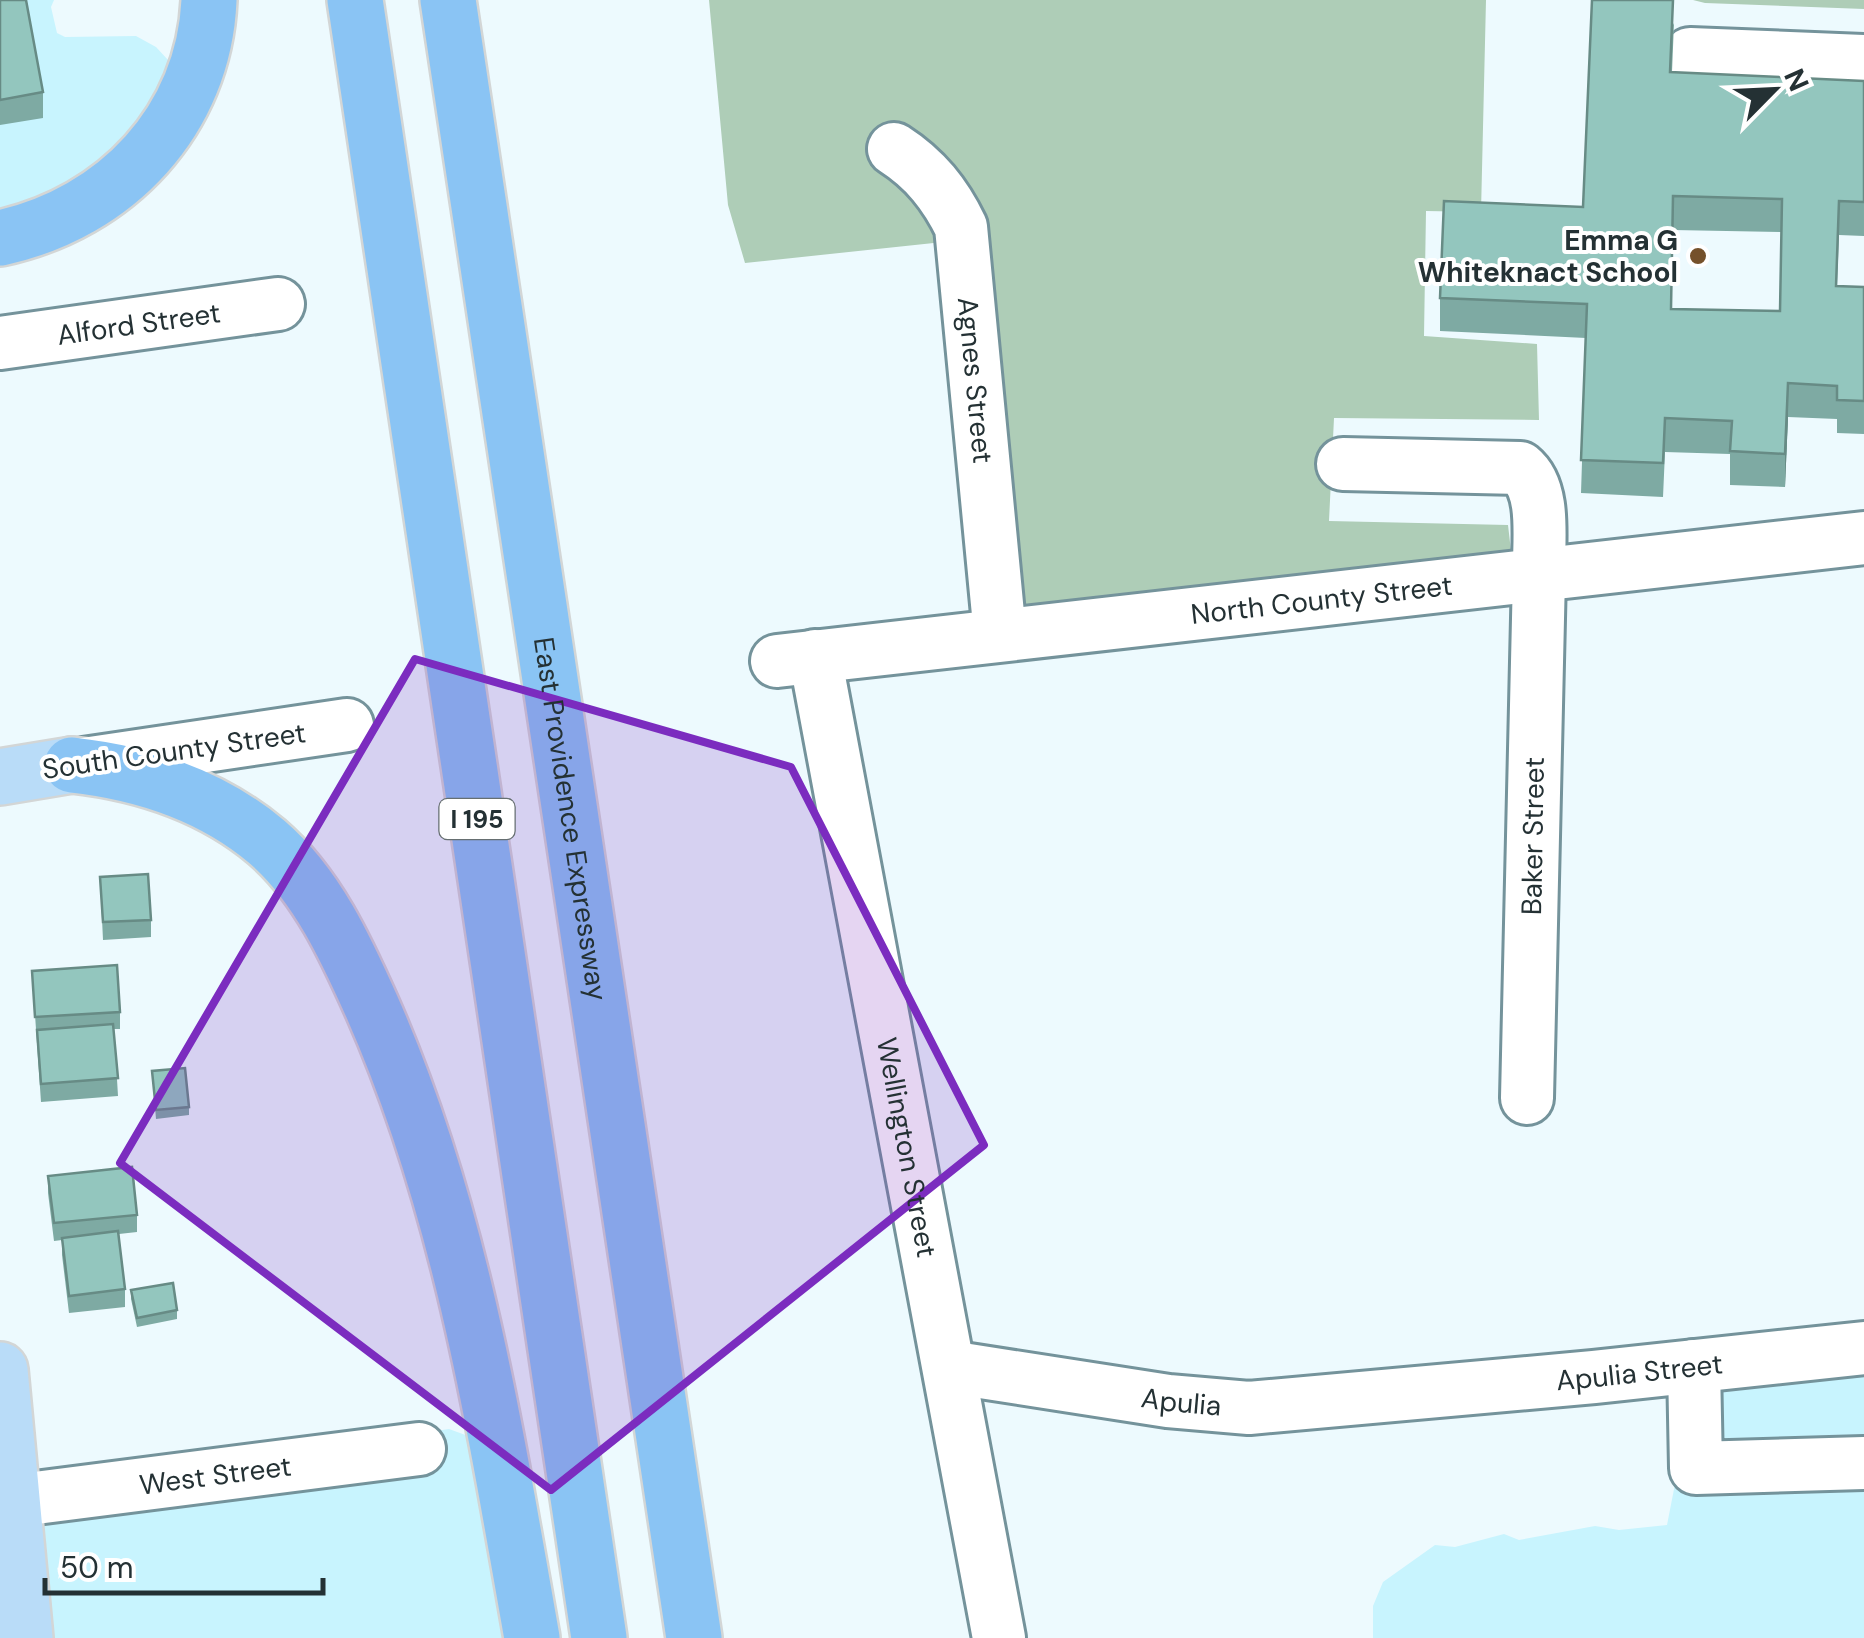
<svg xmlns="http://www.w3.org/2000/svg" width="1864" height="1638" font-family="'DM Sans',sans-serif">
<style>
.built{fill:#c8f4fe}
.green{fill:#aecdb7}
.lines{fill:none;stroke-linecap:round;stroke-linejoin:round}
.minor-casing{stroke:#74939b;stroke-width:58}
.major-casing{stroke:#d3d6d6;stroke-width:60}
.highway-casing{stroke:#d3d6d6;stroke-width:60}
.minor{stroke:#fff;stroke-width:52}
.major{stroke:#b9dcf8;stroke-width:55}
.highway{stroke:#8ac4f4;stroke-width:55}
.wall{fill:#7eaaa3;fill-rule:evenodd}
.shaded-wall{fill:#678b85}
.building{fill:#93c6be;stroke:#678b85;stroke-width:2.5;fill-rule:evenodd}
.marked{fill:#7b2cbf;fill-opacity:0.2;stroke:#7b2cbf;stroke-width:8;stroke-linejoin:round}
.poi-dot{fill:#75512b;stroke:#fff;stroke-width:4}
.labels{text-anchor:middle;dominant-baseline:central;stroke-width:8;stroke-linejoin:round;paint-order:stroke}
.shield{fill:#fff;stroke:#666f71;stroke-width:2.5}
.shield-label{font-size:25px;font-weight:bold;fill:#243134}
.poi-label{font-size:28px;font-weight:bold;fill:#243134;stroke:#fff;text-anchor:end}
.street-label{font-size:28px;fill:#243134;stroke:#fff}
</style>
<rect width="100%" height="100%" fill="#edfafe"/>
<path class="built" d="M0,0h54l-3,7 6,26 8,4 71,-1 20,11 26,28 -66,93 -116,51z
M1864,1344v294h-491v-32l10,-24 52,-37 20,2 49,-13 15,6 76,-14 24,4 48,-5 8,-41 2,-86 -57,3 -9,-7z
M449,1429l30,11 25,198h-504l6,-140z"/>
<path class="green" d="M709,0h777l-5,212 -55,-1 -2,125 113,8 2,76 -205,-2 -5,103 179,4 6,52 -518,58 -34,-395 -217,23 -17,-58z
M1693,0h171v9l-159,-6z"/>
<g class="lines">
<g class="minor-casing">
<g id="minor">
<path d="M1690,54l174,7"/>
<path id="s1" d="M894,149c31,20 51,45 67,78l39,408"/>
<path id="s2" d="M0,343l278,-39"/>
<path d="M1343,464l177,4c27,22 18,74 19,107l-12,523"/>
<path id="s3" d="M815,656l184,982"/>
<path id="s4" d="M777,661l1087,-123"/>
<path d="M84,764l263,-39"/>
<path d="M1694,1366l2,102 168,-5"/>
<path id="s5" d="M949,1367l219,34 81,7 345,-31 270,-29"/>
<path id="s6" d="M12,1501l407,-52"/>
</g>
</g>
<g class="major-casing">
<path id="major" d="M0,777l72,-12
M0,1370l25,268"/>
</g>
<g class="highway-casing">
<g id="highway">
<path d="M355,0l244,1638"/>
<path id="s7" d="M448,0l246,1638"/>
<path d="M0,238c116,-25 204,-118 209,-238"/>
<path d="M72,765c72,8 139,30 195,77 50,43 79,107 105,165 89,201 122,417 160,631"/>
</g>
</g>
<use href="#minor" class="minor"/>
<use href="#major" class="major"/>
<use href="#highway" class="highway"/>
</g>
<path class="wall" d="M0,0l43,92v26l-43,7z
M1674,23l-2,49 192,9v155l-25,-1 -2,51 27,1v147l-27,-1v-14l-49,-2 -3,70 -55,-2v-31l-65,-2 -2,45 -82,-4 5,-155 -146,-7v-33l143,-91zM1673,230l109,2 -2,79 -109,-2z
M100,877l51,43v17l-48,3z
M32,971l88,41v17h-6l4,67 -77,6z
M152,1071l37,36v8l-33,4z
M48,1176l89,39v17l-18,2 6,55v18l-56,6 -7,-58v-15l-8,1 -6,-48z
M131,1290l46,20v9l-40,8 -6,-28z"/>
<path class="shaded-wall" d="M1788,383v34l-3,70v-33z"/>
<path class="building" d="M0,0h26l17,92 -43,8z
M1592,0h81l-3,72 194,9v121l-25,-1 -3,85 28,1v114l-27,-1v-14l-49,-3 -3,71 -55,-3 2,-30 -67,-3 -2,45 -82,-3 6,-156 -147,-6 4,-97 139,6zM1673,196l109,3 -2,112 -109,-2z
M148,874l3,46 -48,2 -3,-45z
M117,965l3,47 -85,5 -3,-46z
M113,1024l5,54 -77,6 -4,-54z
M185,1068l4,39 -33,3 -4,-39z
M132,1167l5,48 -83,8 -6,-47z
M118,1231l7,58 -56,7 -7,-58z
M173,1283l4,27 -40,8 -6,-28z"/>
<path class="marked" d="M415,659l376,108 193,378 -433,345 -431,-327z"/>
<circle class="poi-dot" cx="1698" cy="256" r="10"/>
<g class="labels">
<rect class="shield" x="439.5" y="799" width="75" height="40" rx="8"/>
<g class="shield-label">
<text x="477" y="819">I 195</text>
</g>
<g class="poi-label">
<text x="1678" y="240">Emma G<tspan x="1678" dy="32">Whiteknact School</tspan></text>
</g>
<g class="street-label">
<text stroke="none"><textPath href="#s2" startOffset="140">Alford Street</textPath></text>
<text stroke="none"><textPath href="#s1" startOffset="258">Agnes Street</textPath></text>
<text stroke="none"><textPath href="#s4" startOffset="548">North County Street</textPath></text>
<text transform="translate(174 751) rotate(-8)">South County Street</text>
<text stroke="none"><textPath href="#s7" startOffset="828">East Providence Expressway</textPath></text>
<text transform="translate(1533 836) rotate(-89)">Baker Street</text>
<text stroke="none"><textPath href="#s3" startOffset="500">Wellington Street</textPath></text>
<text stroke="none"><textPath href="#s5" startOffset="695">Apulia Street</textPath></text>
<text stroke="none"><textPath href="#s5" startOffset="235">Apulia</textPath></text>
<text stroke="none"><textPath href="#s6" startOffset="205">West Street</textPath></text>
</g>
</g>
<g transform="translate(1774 90) rotate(66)" stroke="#ffffff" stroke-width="8" paint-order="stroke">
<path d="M0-8L18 38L0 25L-18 38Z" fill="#243134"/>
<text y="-15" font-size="28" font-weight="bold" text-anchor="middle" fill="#243134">N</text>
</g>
<path d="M45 1578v15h278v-15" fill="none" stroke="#243134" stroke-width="5"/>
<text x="60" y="1578" font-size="30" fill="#243134" stroke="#ffffff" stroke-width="8" paint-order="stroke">50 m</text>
</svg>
